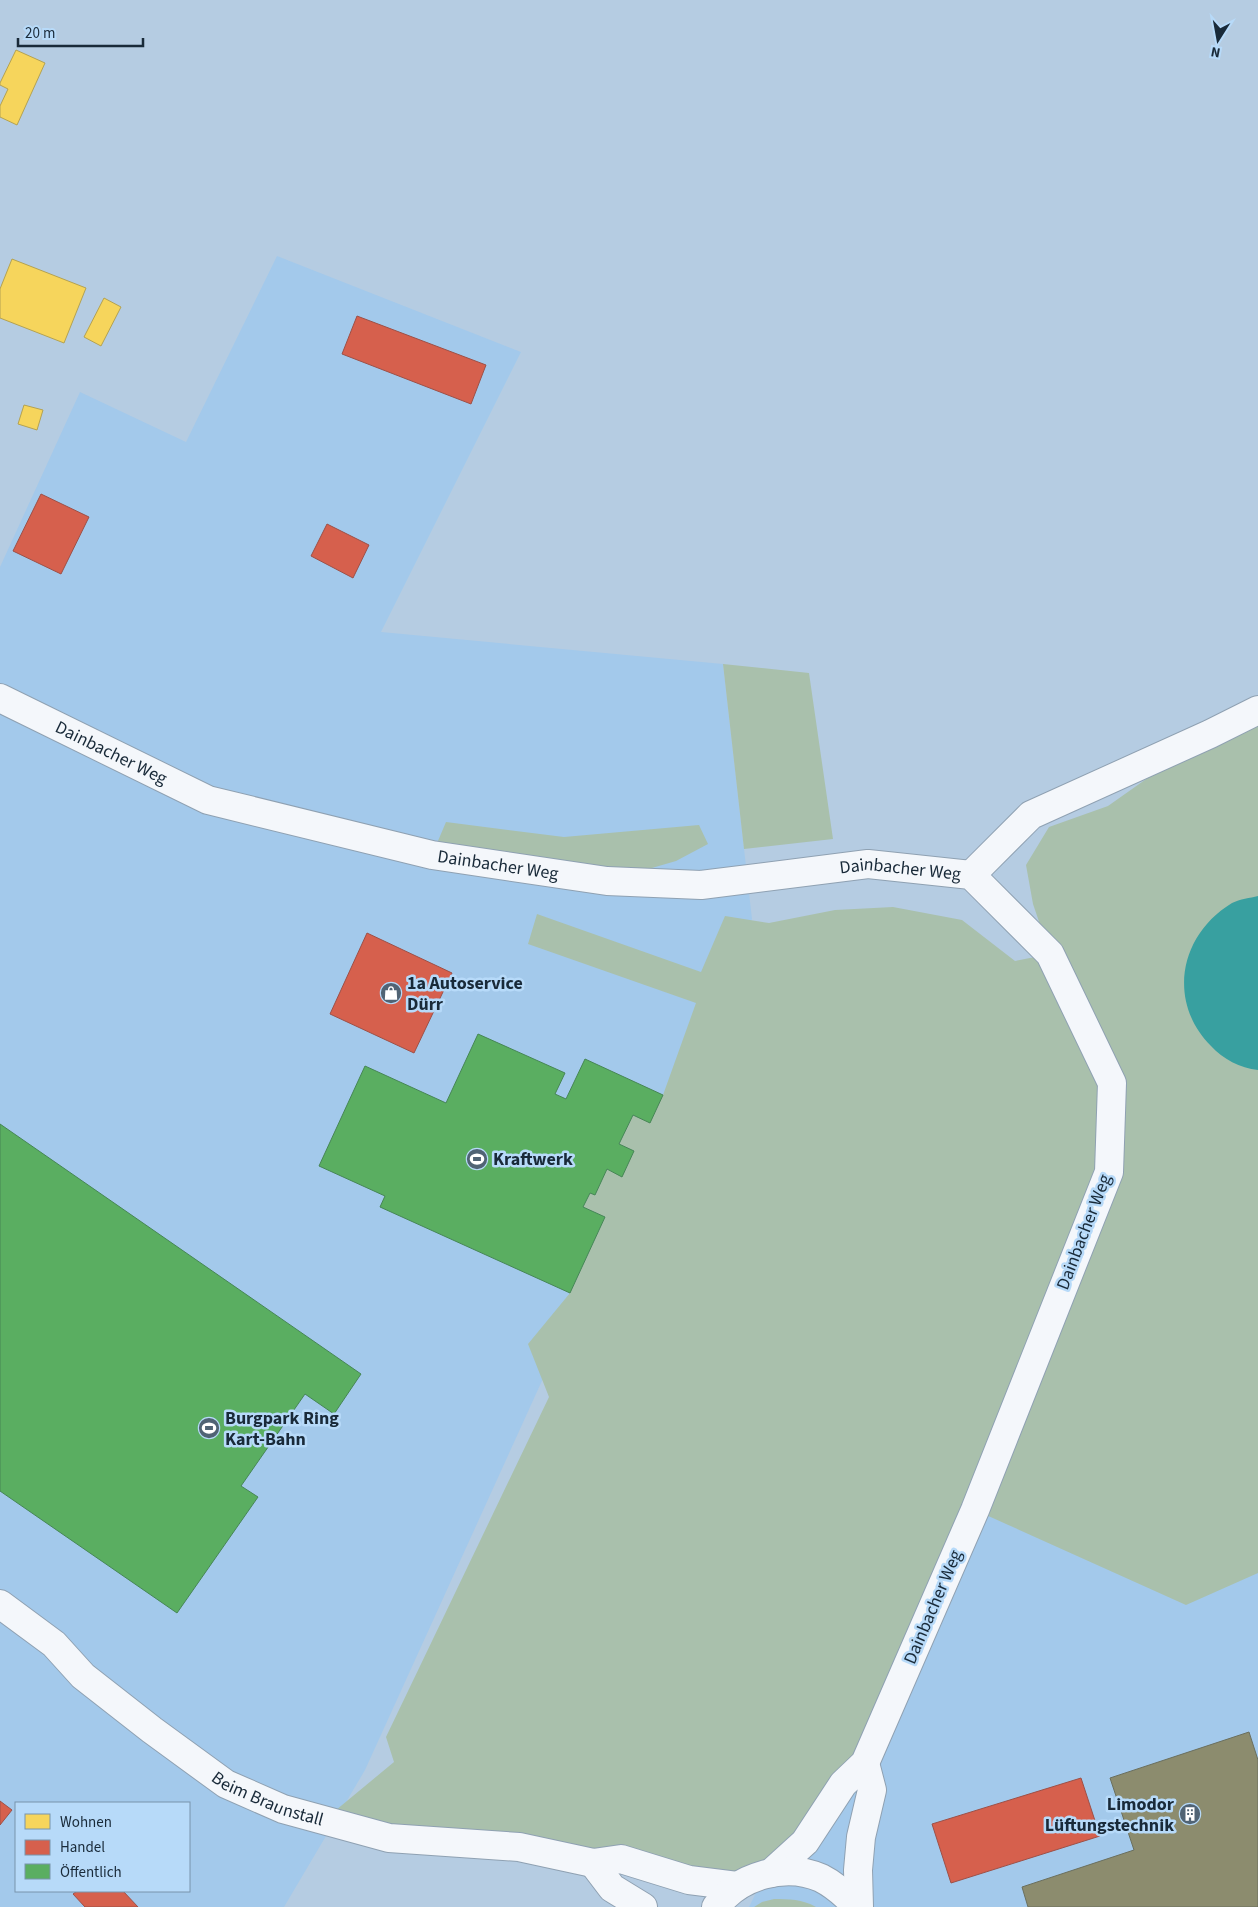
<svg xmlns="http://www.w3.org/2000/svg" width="1258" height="1907" font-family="'Source Sans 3',sans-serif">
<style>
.built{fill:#a3c9eb;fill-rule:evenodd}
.green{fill:#a9c0ac}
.water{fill:#38a0a0}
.homes{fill:#f6d55c;stroke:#b4a252}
.shops{fill:#d6604d;stroke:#9d5047}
.public{fill:#5aae61;stroke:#468655}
.industry{fill:#8c8c6e;stroke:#6a6f5e}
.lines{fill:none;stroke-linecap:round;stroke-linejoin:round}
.minor-casing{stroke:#8fa1b2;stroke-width:30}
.minor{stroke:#f4f7fb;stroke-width:28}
.labels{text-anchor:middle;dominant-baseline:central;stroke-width:5;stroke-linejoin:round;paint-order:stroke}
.street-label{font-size:18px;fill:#192a39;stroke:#b7daf9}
.poi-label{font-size:18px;font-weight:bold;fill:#192a39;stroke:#b7daf9;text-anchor:start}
</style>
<rect width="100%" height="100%" fill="#b5cce2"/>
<path class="built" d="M277,256l244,96 -140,280 342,32 29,255 -387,851 -81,137h-284v-1340l80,-175 106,50zM16,1803h173v88h-173z
M973,1419l285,103v385h-509l35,-71z"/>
<path class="green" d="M723,664l86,9 24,166 -89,10z
M1258,714v859l-72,32 -211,-95 -110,253 -112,115 -429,-58 70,-58 -8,-25 163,-340 -21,-53 42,-51 35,-76 -22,-10 7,-14 5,2 12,-26 15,7 12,-25 -15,-7 14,-29 17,7 13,-27 33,-92 -168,-59 9,-30 164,58 24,-56 44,7 66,-13 58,-3 69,13 53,41 35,-7 -17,-50 -7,-39 23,-38 59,-21 102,-72z
M446,822l118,15 135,-12 9,19 -32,17 -69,20 -175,-26z
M774,1899c15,0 28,0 42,8h-62l8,-5z"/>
<path class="water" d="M1258,896v174c-18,-2 -35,-11 -47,-24 -44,-44 -32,-111 21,-143 8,-4 18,-5 26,-7z"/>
<path class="homes" d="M16,50l29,13 -28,62 -17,-8v-11l8,-17 -8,-4v-2z
M12,259l74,29 -22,55 -64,-25v-29z
M104,298l17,9 -20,39 -17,-9z
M24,405l19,5 -6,20 -19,-6z"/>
<path class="shops" d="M357,316l129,49 -15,39 -129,-50z
M41,494l48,23 -28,57 -48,-23z
M327,524l42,21 -16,33 -42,-22z
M367,933l85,40 -38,80 -84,-39z
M1081,1778l19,58 -149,47 -19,-59z
M0,1801l12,9 -12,15z
M77,1891h46l15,16h-53l-12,-13z"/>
<path class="public" d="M478,1034l87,39 -10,21 11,5 19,-40 78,36 -13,28 -17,-8 -14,29 15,7 -12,26 -15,-8 -12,26 -5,-2 -7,14 22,10 -35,76 -190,-86 5,-11 -66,-30 46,-100 81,37z
M0,1124l361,250 -27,40 -29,-20 -64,92 17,11 -81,116 -177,-122z"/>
<path class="industry" d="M1249,1732l9,28v147h-230l-6,-20 112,-37 -24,-72z"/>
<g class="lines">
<g class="minor-casing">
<g id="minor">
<path id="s1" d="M0,698l208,102 224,55 175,26 94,4 167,-21 103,11 79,79 62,129 -3,89 -134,338 -110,253 -22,21 -38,58 -34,31"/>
<path d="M971,875l60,-60 179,-81 48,-24"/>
<path id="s2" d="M0,1604l54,40 29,32 69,54 74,54 57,25 106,29 130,9 74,16 28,-4 68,21 48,6"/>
<path d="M593,1863l19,25 31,19"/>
<path d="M716,1907c22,-31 69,-45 105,-29 14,7 25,17 36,29"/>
<path d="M859,1907l-1,-37 3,-33 11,-47 -7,-27"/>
</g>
</g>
<use href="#minor" class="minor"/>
</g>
<defs>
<g id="shop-disc" transform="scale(1.125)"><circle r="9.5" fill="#506374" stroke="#b7daf9"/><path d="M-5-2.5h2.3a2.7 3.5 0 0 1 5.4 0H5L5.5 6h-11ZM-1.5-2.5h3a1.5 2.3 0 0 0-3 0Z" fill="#fff"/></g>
<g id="stadium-disc" transform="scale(1.125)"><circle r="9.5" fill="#506374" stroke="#b7daf9"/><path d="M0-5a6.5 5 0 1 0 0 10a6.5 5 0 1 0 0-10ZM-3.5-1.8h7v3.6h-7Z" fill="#fff"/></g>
<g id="building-disc" transform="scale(1.125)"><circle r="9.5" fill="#506374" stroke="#b7daf9"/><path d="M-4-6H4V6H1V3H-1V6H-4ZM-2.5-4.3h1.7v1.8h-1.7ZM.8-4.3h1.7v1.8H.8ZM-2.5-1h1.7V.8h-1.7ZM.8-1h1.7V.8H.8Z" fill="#fff"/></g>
</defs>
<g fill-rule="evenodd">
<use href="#shop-disc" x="391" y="993"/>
<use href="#stadium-disc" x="477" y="1159"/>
<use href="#stadium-disc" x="209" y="1428"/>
<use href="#building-disc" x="1190" y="1814"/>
</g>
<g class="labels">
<g class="street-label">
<text stroke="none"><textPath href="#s1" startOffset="124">Dainbacher Weg</textPath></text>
<text stroke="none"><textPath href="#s1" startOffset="529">Dainbacher Weg</textPath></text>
<text stroke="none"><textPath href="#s1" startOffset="934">Dainbacher Weg</textPath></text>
<text transform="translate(1084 1232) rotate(-69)">Dainbacher Weg</text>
<text transform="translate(933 1607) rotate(-67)">Dainbacher Weg</text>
<text stroke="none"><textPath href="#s2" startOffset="334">Beim Braunstall</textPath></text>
</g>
<g class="poi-label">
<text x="407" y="983">1a Autoservice<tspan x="407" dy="21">Dürr</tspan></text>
<text x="493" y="1159">Kraftwerk</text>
<text x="225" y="1418">Burgpark Ring<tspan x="225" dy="21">Kart-Bahn</tspan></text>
<text x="1174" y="1804" text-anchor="end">Limodor<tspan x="1174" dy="21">Lüftungstechnik</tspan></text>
</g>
</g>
<rect x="15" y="1802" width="175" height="90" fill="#b7daf9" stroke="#7894ac"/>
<rect x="25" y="1814" width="25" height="15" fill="#f6d55c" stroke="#7894ac"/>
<text x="60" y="1827" font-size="15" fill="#192a39">Wohnen</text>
<rect x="25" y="1840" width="25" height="15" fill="#d6604d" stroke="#7894ac"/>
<text x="60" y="1852" font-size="15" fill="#192a39">Handel</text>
<rect x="25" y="1864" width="25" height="15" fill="#5aae61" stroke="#7894ac"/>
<text x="60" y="1877" font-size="15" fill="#192a39">Öffentlich</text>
<g transform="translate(1218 40) rotate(191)" stroke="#b7daf9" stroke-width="4" paint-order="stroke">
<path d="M0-4L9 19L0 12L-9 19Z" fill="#192a39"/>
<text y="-8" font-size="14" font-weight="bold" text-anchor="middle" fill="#192a39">N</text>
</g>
<path d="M18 38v8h125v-8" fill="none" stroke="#192a39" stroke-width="2.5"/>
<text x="25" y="38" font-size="15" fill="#192a39" stroke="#b7daf9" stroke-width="4" paint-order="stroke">20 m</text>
</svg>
